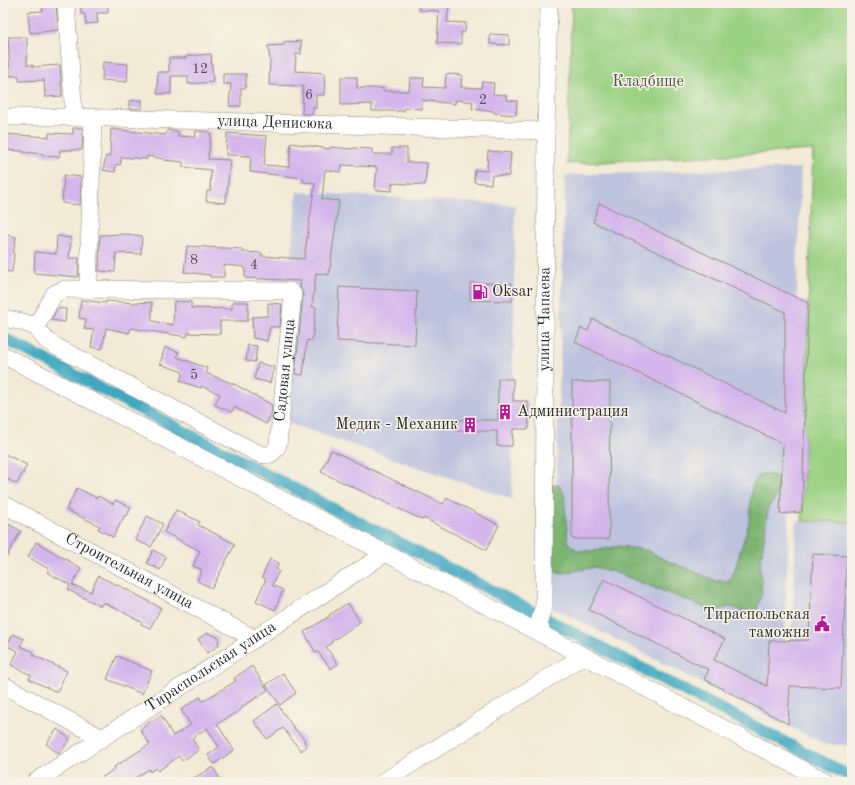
<svg xmlns="http://www.w3.org/2000/svg" width="855" height="785" font-family="'Old Standard TT',serif">
<style>
.industrial{fill:#bdc3de}
.green{fill:#9cd284;stroke:#647e58}
.forest{fill:#7db472;stroke:#54704e}
.lines{fill:none;stroke-linecap:round;stroke-linejoin:round}
.canal{stroke:#40a8c1;stroke-width:12}
.building{fill:#d4b6ec}
.minor-casing{stroke:#8f8a80;stroke-width:18}
.minor{stroke:#fff;stroke-width:17}
.labels{text-anchor:middle;dominant-baseline:central;stroke-width:3;stroke-linejoin:round;paint-order:stroke}
.number-label{font-size:14px;fill:#554e5b}
.park-label{font-size:16px;fill:#475541;stroke:#f7f3e8}
.street-label{font-size:16px;fill:#2b2b2b;stroke:#f7f3e8}
.poi-label{font-size:16px;fill:#2b2b2b;stroke:#f7f3e8;text-anchor:start}
</style>
<rect width="100%" height="100%" fill="#f7f3e8"/>
<filter id="ink" filterUnits="userSpaceOnUse"><feTurbulence type="fractalNoise" baseFrequency=".025" numOctaves="2"/><feDisplacementMap in="SourceGraphic" scale="8" xChannelSelector="R" yChannelSelector="G"/><feConvolveMatrix kernelMatrix="1 2 1 2 8 2 1 2 1" color-interpolation-filters="sRGB"/></filter>
<filter id="wash" filterUnits="userSpaceOnUse"><feTurbulence type="fractalNoise" baseFrequency=".012" numOctaves="4" result="noise"/><feDisplacementMap in="SourceGraphic" scale="16" xChannelSelector="R" yChannelSelector="G"/><feGaussianBlur stdDeviation="0.9" result="paint"/><feColorMatrix in="noise" values="0 0 0 0 0 0 0 0 0 0 0 0 0 0 0 0 0 1.4 0 .05"/><feComposite in="paint" operator="in"/></filter>
<g filter="url(#wash)">
<rect width="100%" height="100%" fill="#f3ead5"/>
<path class="industrial" d="M801,168l-19,555 -229,-115 12,-433z
M297,192l218,13 -3,294 -233,-79 9,-127z
M796,521l56,1v223h-26l-37,-19z"/>
<path class="green" d="M572,3h280v519l-50,-1 11,-371 -246,14z"/>
<path class="forest" d="M760,474h10l6,3 2,11 -2,8 -8,12 -8,60 2,25 -5,16 -14,2 -13,-4 -16,4 -100,-39 -19,-5 -33,6 -13,-5 -1,-82 10,-2 6,10 4,49 10,8h17l24,-5 27,4 17,9 54,22h13l6,-15 13,-44 3,-36z"/>
<g class="lines">
<path class="canal" d="M3,338l849,439"/>
</g>
<g id="blocks">
<path class="building" d="M42,3h14l2,27 -28,3 -2,-21 15,-1z
M81,3h27v10h-11l1,10 -12,1 -1,-10h-4z
M419,3h30l-2,19 19,1 -1,9h-4v12l-24,-1 2,-32 -20,-1z
M490,34l19,1v10l-19,-1z
M8,37h19v28h6v2l27,-2 2,31 -17,1 -1,-17 -25,1v-5h-9z
M301,41v13h-5l-1,17 30,2 -1,22h-8v13l-3,-1v7h-11l1,-28 -34,-1 1,-24 -2,-15 16,-1v-3z
M211,54l2,28 -25,2v-8h-17v18h-14l1,-22h11v-14h17v-2z
M103,62l25,2 -1,18 -25,-2z
M223,74h23v14h-5v18h-12l2,-22h-8z
M446,74l16,1 -1,12 20,1 1,-6 12,1 -1,11 13,1v5l11,1 -1,14 -22,-2v-2l-22,-2 1,-7 -17,-2 -1,4 -33,-4v9l-18,-1v3h-32v-7l-31,1v-28h16v11h26v3h26l1,-13h14l-1,9 22,1z
M142,100v9h-13v-8z
M73,128h10l-1,22h-22l-1,7 -16,-1v-2l-20,-2v-1l-20,-1v-16l46,3v-4l24,1z
M111,129l55,6 1,-5 11,1v5l17,1 1,-6 15,1 -3,27 22,1 -4,43 -20,-2 1,-10h3l1,-21 -28,-3v-5l-19,-2v-1l-17,-3v3l-25,-2 -2,8 -4,-1 -1,8 -12,-2 3,-14h4z
M227,133l40,3 -3,29 25,2 2,-24 39,6v-2l23,2v-1l19,1v5h20v-6h15v14l20,1 -2,22 -33,-2v8l-17,-1 2,-23 -35,-2 -1,7 -16,-2 -3,29 17,2 -10,74 -13,-2 -4,34h4l-4,34 -5,-1 -4,35 -8,-1 8,-79 -3,-8 1,-6 -56,-3v-11l-21,-2v12h-14v-2l-26,-3 3,-26 55,3v3l20,1v3l42,3 11,-76 -12,-1 1,-4 -54,-6 1,-16 -25,-1z
M488,151l23,2 -2,23 -17,-1 -1,9 -17,-2 1,-12 12,1z
M64,175l17,2 -1,28 -18,-2z
M599,203l209,100 -6,209 -22,2 3,-70 -208,-102 6,-14 7,3 5,-12 192,94v-101l-192,-90z
M3,234l13,3 -3,17h1l-2,18 -9,-1z
M126,234l16,2 -1,18 -25,-1 -1,19 -16,-1 1,-36z
M57,236l14,2 -2,20h10l-1,19 -44,-4 1,-21 21,2z
M470,283h42v18l-42,-1z
M339,287l78,4 -2,54 -78,-4z
M81,300l25,3v-2l30,2 16,-1v19l21,4 1,-24 17,1v6l41,1v-7h16v19h-28v13l-32,-1 -1,4 -56,-9 -2,5 -23,-5 -4,21 -11,-2 3,-17 -10,-1 2,-10 -7,-1z
M268,303l14,1 -2,23h-10l-3,14 -14,-3 -1,-21 16,-1z
M58,308l8,1 -1,13 -14,-2z
M248,345l9,1 -2,16 -9,-1z
M165,347l14,5 -2,5 30,11 -1,5 30,12 36,20 -1,10 -5,9 -32,-17 -2,5 -17,-7 5,-11 -19,-8v2l-21,-7 3,-9 -23,-8z
M258,363l16,4 -4,16 -16,-4z
M498,379h15v22h15l1,28h-16l-1,17h-15v-15h-40v-11h41z
M572,382h38l-1,157h-37z
M331,450l112,54 4,-6 52,27 -13,25 -62,-32 -1,2 -102,-48z
M3,453l24,12 -10,19 -14,-7z
M77,488l20,10 1,-2 15,8 2,-4 16,7 -4,9 -2,-1 -12,22 -15,-8 2,-3 -34,-16z
M176,510l24,12 -2,3 37,19 -23,44 -15,-7 5,-11 -9,-4 7,-15 -36,-19z
M147,516l16,8 -12,23 -16,-7z
M3,521l18,10 -18,32z
M36,542l45,26 -9,17 19,7 7,-16 28,13 35,19 -11,20 -9,-4 1,-2 -39,-20 -2,4 -33,-16 2,-5 -23,-13 2,-3 -21,-12z
M153,550l13,7 -6,13 -13,-7z
M813,554l34,2 -6,132 -51,-2 -2,38 -84,-45 5,-9 -120,-60 15,-31 121,60 -11,21 53,26 2,-45 40,-1z
M270,559l9,4 -3,7 3,1 -7,14 11,5 -8,20 -19,-9 10,-22 -4,-2z
M348,603l12,19 -29,20 1,1 -6,4 12,17 -7,5 -13,-17 -2,1 -12,-21 26,-16 -1,-1z
M207,633l11,4 1,8 -12,8 -9,-14z
M13,634l11,5 -4,7 14,6 -1,3 34,16 -10,21 -28,-13 2,-4 -20,-10 7,-14 -11,-5z
M117,656l35,15 -10,23 -35,-15z
M252,666l16,24 -26,17v2l-25,15 17,26 -20,14 -6,-9 11,-8 -12,-19 -15,10 7,12 -17,11 -3,-5 -21,15 -2,-3 -6,4 -1,-3 -20,13h-34l20,-13 -1,-2 36,-23 -10,-14 12,-10 9,-5 12,21 18,-11 -10,-15 19,-13 3,4 33,-20 -2,-3z
M283,673l13,20 -16,12 -14,-20z
M277,704l17,24 11,12 -1,2 3,4 -6,5 -18,-23 -16,11 -13,-18z
M57,729l13,10 -11,15 -13,-10z
M213,767l7,12 -6,3h-27z"/>
</g>
</g>
<g filter="url(#ink)">
<use href="#blocks" fill-opacity="0" stroke="#8f8a80" stroke-width="1"/>
<g class="lines">
<g class="minor-casing">
<g id="minor">
<path d="M66,3l8,114"/>
<path id="s1" d="M3,117h71l472,14"/>
<path d="M88,290l5,-172"/>
<path id="s2" d="M3,318l20,4 13,5 10,13 11,7 198,105c11,5 17,5 23,-7l15,-151 -3,-3 -225,-2 -11,5 -18,33"/>
<path d="M3,355l824,427"/>
<path id="s3" d="M3,504l252,135"/>
<path id="s4" d="M543,634c-6,-12 -3,-16 1,-28l2,-475 3,-128"/>
<path d="M3,685l99,53"/>
<path id="s5" d="M35,782l351,-229"/>
<path d="M383,782l200,-126"/>
</g>
</g>
<use href="#minor" class="minor"/>
</g>
</g>
<defs>
<g id="fuel-bare" transform="scale(1.2)"><path d="M-5.5-6h7V0h2V4h1.3V-2.5L3-4.5l.8-.8L6-3V5H2.5V1h-1V6h-7ZM-4.2-4.7v3.2H.2V-4.7Z" fill="#b5179e" stroke="#f7f3e8" stroke-width="2.5" paint-order="stroke"/></g>
<g id="building-bare" transform="scale(1.2)"><path d="M-4-6H4V6H1V3H-1V6H-4ZM-2.5-4.3h1.7v1.8h-1.7ZM.8-4.3h1.7v1.8H.8ZM-2.5-1h1.7V.8h-1.7ZM.8-1h1.7V.8H.8Z" fill="#b5179e" stroke="#f7f3e8" stroke-width="2.5" paint-order="stroke"/></g>
<g id="civic-bare" transform="scale(1.2)"><path d="M-.6-6.5H3V-4.5H.6V-3L4-1V1h2V6H-6V1h2V-1L-.6-3ZM-1.2 2.5V6h2.4V2.5Z" fill="#b5179e" stroke="#f7f3e8" stroke-width="2.5" paint-order="stroke"/></g>
</defs>
<g fill-rule="evenodd">
<use href="#fuel-bare" x="480" y="292"/>
<use href="#building-bare" x="505" y="412"/>
<use href="#building-bare" x="470" y="425"/>
<use href="#civic-bare" x="822" y="624"/>
</g>
<g class="labels">
<g class="number-label">
<text x="200" y="69">12</text>
<text x="309" y="95">6</text>
<text x="483" y="100">2</text>
<text x="194" y="260">8</text>
<text x="254" y="265">4</text>
<text x="194" y="375">5</text>
</g>
<g class="park-label">
<text x="648" y="82">Кладбище</text>
</g>
<g class="street-label">
<text stroke="none"><textPath href="#s1" startOffset="272">улица Денисюка</textPath></text>
<text stroke="none"><textPath href="#s4" startOffset="316">улица Чапаева</textPath></text>
<text stroke="none"><textPath href="#s2" startOffset="391">Садовая улица</textPath></text>
<text stroke="none"><textPath href="#s3" startOffset="143">Строительная улица</textPath></text>
<text stroke="none"><textPath href="#s5" startOffset="210">Тираспольская улица</textPath></text>
</g>
<g class="poi-label">
<text x="492" y="292">Oksar</text>
<text x="517" y="412">Администрация</text>
<text x="458" y="425" text-anchor="end">Медик - Механик</text>
<text x="810" y="615" text-anchor="end">Тираспольская<tspan x="810" dy="18">таможня</tspan></text>
</g>
</g>
<rect width="855" height="785" fill="none" stroke="#f7f3e8" stroke-width="16"/>
</svg>
